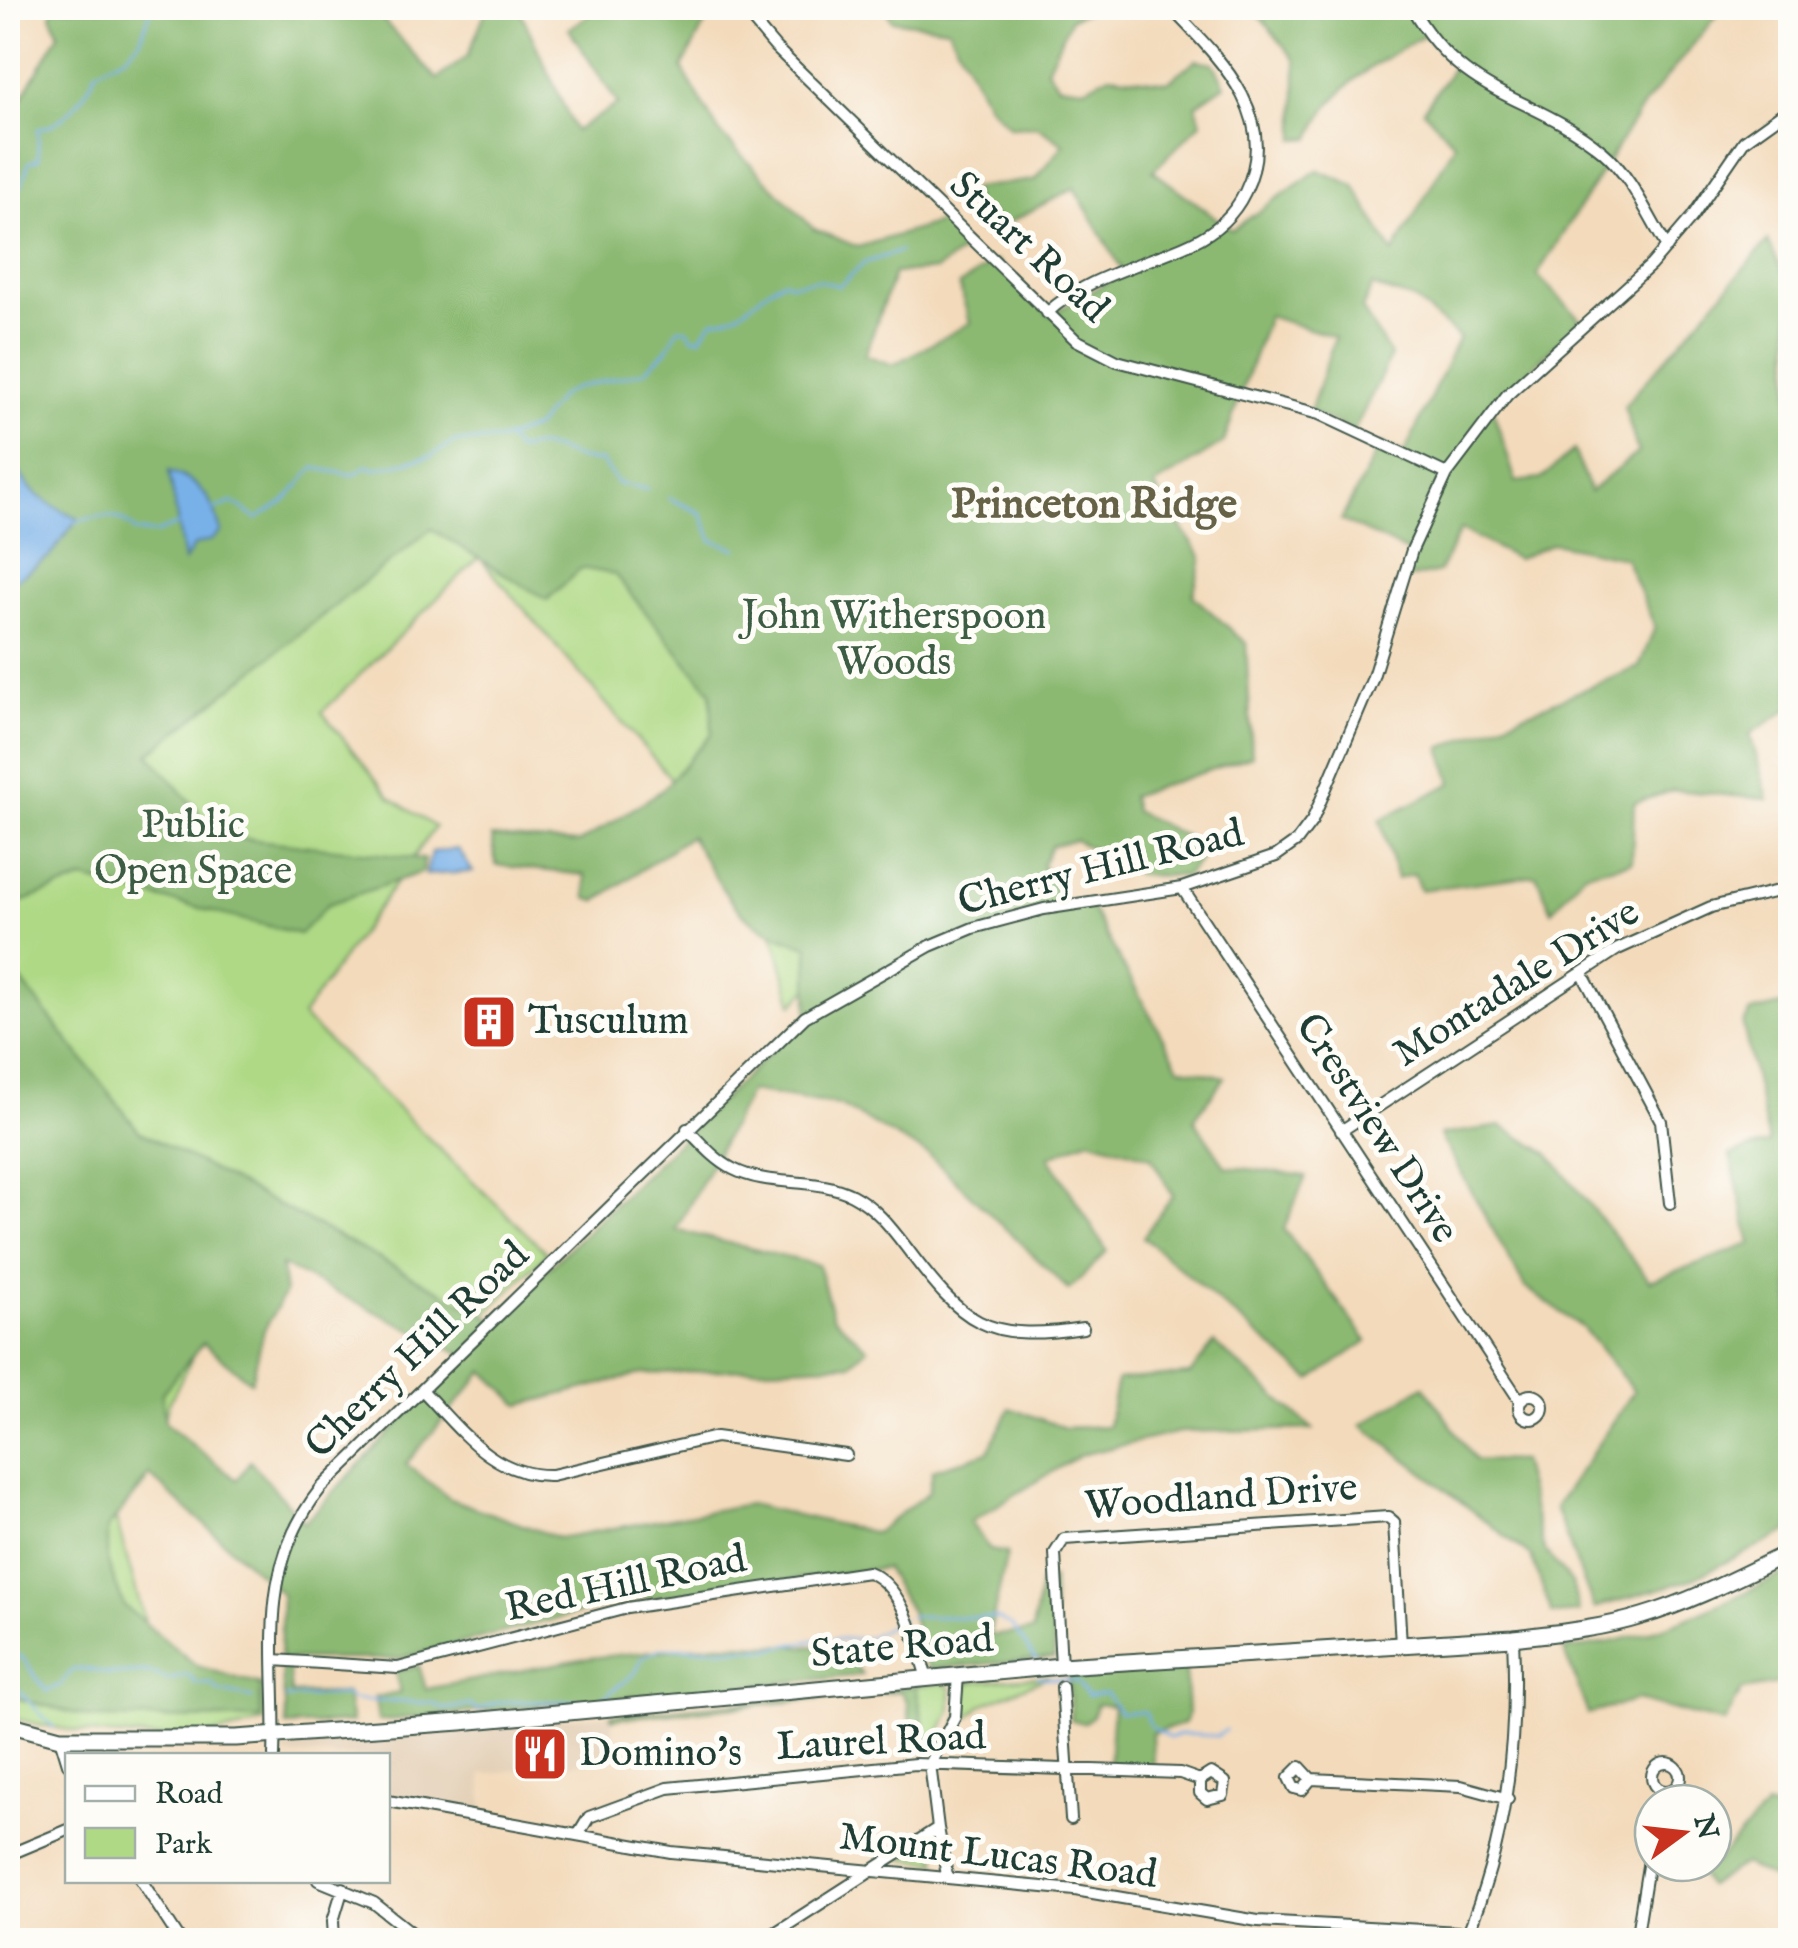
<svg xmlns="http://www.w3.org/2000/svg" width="1798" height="1948" font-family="'IM FELL English',serif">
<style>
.built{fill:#e2cdb3}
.green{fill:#afd985;stroke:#678b5c;stroke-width:2.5}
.forest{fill:#8bb972;stroke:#557b53;stroke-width:2.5;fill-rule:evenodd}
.water{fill:#78b0e8;stroke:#4c768e;stroke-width:2.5}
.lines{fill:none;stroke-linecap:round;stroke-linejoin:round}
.stream{stroke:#78b0e8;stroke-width:2.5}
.minor-casing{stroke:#3f5548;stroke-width:14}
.highway-casing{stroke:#3f5548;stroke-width:19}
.minor{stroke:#fff;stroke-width:10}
.highway{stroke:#fff;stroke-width:15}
.labels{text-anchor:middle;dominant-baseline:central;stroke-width:10;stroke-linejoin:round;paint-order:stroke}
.street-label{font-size:40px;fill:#1f3d34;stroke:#fdfcf7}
.park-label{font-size:40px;fill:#3c5c44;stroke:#fdfcf7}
.poi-label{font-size:40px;fill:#1f3d34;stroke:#fdfcf7;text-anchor:start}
.neighbourhood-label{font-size:42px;font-weight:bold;fill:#666247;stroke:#fdfcf7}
</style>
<rect width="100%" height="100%" fill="#fdfcf7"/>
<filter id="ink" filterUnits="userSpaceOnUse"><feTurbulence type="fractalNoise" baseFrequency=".01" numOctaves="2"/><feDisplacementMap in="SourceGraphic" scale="20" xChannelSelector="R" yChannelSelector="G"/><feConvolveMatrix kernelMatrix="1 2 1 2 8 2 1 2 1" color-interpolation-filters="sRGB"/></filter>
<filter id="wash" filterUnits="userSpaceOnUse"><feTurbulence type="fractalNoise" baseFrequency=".0048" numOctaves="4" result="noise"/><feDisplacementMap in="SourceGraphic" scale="40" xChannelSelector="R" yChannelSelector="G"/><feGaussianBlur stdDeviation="2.25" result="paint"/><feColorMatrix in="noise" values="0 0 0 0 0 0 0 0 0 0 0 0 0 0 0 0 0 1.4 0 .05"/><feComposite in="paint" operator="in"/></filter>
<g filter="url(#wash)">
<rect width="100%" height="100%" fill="#f3dabb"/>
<path class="built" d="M611,1715l6,44 -136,15 2,37 -95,-18v-37h-105l3,-9 12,-6z"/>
<path class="green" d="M8,169l427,174 464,555 -106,106 -36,-126 -278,-321 -157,155 68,85 45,30 -133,189 245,237 -97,96 -175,-97 -55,52 -51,99 -25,83 -29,30 49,173 68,-8 32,4 1,36c-74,28 -183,16 -257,-4z
M1049,1676l-67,29 -26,23 13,-46z
M943,1683l8,5v23l-19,34 -5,-4 -11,-55z
M931,1842l7,20 -37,-3 26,-17z"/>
<path class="forest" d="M54,8h318l65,71 30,-22 20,-49h32l56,123 43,-27 -49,-75 29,-21h115l-31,60 37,64 95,97 44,18 84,-25 24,26 -30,22 -42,3 -29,82 28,10 77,-42 -11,-38 37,-24 53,54 75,-42 -50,-85 -68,36 -31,-17 -3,-19 63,-8 29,-36 -27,-18 -27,1 -22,-22 -40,-77 -56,-8 -7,-12h214l-28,10 -24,51 11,16 26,3 26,-13 58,7 28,-22 17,3 12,22 -29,20 5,18 -48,48 79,59 86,-60 36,15 39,68 62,-109 -32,-34 32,-45 -30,-30c-47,28 -93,49 -114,103l-15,1v-78l-43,-53h470l-83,102 -103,165 44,45 -89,87 24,75 25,-3 33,-29 16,42 48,-40 -14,-46 144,-165 22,48v419l-40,26 18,65 -94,-9 -40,13 -2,59 -48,11 -32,38 -16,-36 -116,15 -6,-16 -17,5 -17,-59 72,-37 -11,-35 198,-81 16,-40 -30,-69 -72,-15 -36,16 -56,-30 -22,43 -35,7 7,-25 -70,-34 40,-76 23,10 55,-117 -45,-38 -42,-13 -10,23 29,47 -37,75 -44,-19 25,-75 -67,-21 -44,126 -70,44 48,72 -9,38 53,47 6,113 -121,40 3,15 61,30 7,16 -17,19 -46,-1 -64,-35 -24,6 -9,19 24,43 23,-4 90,163 46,10 -31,42 31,47 81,10 -22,53 83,112 -56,39 -168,-143 30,-42 -22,-38 -62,-18 -40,18 58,94 -38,39 -140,-135 -90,-50 -89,-14 -74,139 142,35 15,52 35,31 -17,16 -211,10 -120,31 -36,-34 -78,93 44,35 109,39 190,-34 126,29 54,-41 4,-22 55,-18 22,-44 55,20 43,-2 9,-46 73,-6 24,-31 99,86 -133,3 -100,23 -110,67 20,28 17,3 -18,83 43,-5 9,-51 12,-1 1,79 -125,11 -19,-58 -25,-43 -258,33 -230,58h-117l2,-65 -133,-119 -42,54v32l17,45 73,60 63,19 1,34 -169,-1 -84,-22v-732l131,167 356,189 313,-304v-70c-76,-21 -78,-48 -118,-110l-94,65 -9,-3 -2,-23 -89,-10 -4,-28 87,6 82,-52 51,-58 -1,-41 -97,-118 -33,-6 -34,32 -116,-71 -282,225 71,82 204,23 -1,13 -95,32 -28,30 -216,-55 -76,28v-322l42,-29 -10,-55 -23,-29 -9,-26v-324l51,-88 -8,-19zM281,1265l183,90 -160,168 -54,-62 -13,19 -72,-57 -3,-30 41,-50 48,39 13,-52 21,-37z
M1790,1003v528l-101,49 -95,28 -39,-100 79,-117 -51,-63 -58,-41 -85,-152 61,-9 48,28 101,127 101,-37 -21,-89 39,-12 -26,-118 8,-13z
M1424,1386l51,74 46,1 23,89 28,33 7,29 -27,2 -21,-58 -169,-131z
M1790,1571v111l-48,8 -18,33 -87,-23 -49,14 -24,-65c80,-6 156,-44 226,-78z
M718,1644l123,3 21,28 -484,46 -3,-24 25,-4 -5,-22 24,-5 7,23 155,-30z
M288,1665l3,29 55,-1 6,29 -65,4 -6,-60z
M1185,1665l3,49 -4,10 -32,9 1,35 -44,-2 4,-60 -16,-2 -4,12 -10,7 -12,-3 -3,-47z
M916,1686l7,39 -12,2 -4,-26 -7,-10 -288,28 -1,-4z
M1766,1807l24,8v72l-46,-23 -36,22 -16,-23h23z"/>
<path class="water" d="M8,446c15,43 30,54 70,72l-28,38 -42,29z
M169,471c32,11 44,27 52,61l-9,8 -17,5 -11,16z
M458,849l15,23 -47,3 5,-23z"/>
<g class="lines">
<path class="stream" d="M8,201l14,-16 7,-23 9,-2v-31c25,-3 50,-35 58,-58l30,-16 14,-15 12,-32
M8,219v11
M508,440l10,10c38,-11 51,13 83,11l16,22 30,6
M669,498l32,15 11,27 25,9
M214,510l18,-8 25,17 28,-18 29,-33 39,7 14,-9 8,3 56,-13 23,-14 47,-2 35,-13 24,-31 15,-8 70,-17 21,-20 13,-23 9,1 4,8 8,1 13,-18c33,-1 44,-28 71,-40l8,4 25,-4 22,6 25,-23 37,-12
M76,522c23,-7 43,-11 60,10l20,1 23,-9
M910,1616l87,2 16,9 23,33
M8,1652l14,5 24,34 14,-6 12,-15c14,-2 19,0 32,3 24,4 40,-8 64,7l20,-5 9,9h15l6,7 34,7
M1038,1677l38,4 12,15 18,-3 14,20 25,-1 6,15 19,11 10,-4 37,2 9,-6
M8,1679l46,49
M285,1698l59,-3 10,5 78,3 12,6 26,-4 7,5 21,-8 101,-1 36,-28 8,-16 18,-9 108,1 46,-9 52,-2 36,-19"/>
</g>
</g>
<g filter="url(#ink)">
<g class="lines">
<g class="minor-casing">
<path id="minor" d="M742,8l33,39 301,293 41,21 202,53 128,60
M1412,8c52,92 120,85 190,143 28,23 46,65 65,96
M1047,313c38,-36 97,-48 144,-70 24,-11 43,-28 54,-51 37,-75 -27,-135 -74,-184
M1182,888l338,513
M1582,973l79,148 9,82
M687,1129c14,14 28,31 46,40 37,19 81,7 119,26 23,12 38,31 54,52 57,76 79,96 177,81
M1341,1131l277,-182 93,-42 79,-19
M422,1390c37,38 71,87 130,85l164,-38 130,18
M1519 1407a12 12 0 1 1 24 0a12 12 0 1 1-24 0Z
M274,1660l124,8 229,-60 241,-36c37,14 48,73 59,106
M1061,1666l-6,-113 9,-14 324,-22 6,5 7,123
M1062,1687l9,132
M60,1738l8,26
M274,1756c4,-99 -20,-184 47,-268l484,-471 125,-71 43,-18 71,-19 138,-21 94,-32 21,-15 15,-20 60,-141 40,-130 35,-76 60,-79 144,-130 41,-48 52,-76 46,-33
M1652 1777a14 14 0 1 1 28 0a14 14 0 1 1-28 0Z
M1311,1779l-9,11 -8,-2 -5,-10 11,-11 11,12 150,7 47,13
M388,1801l283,51 404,38 183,31 348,19
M938,1828l9,47
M578,1835l11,-18 79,-29 247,-24 265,9 20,7v13l7,6 16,-4 2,-13 -14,-9 -11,7
M8,1855l60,-25
M141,1880l39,60
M318,1880l56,23 47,37
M334,1940l-1,-19 10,-33
M764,1940l174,-112 -8,-64 25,-47 3,-42
M1465,1940c41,-97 53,-197 48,-302
M1636,1940l17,-105"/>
</g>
<g class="highway-casing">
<path id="highway" d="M8,1724l52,14h176l225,-16 600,-56 452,-28c43,-5 87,-9 129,-22 52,-15 100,-41 148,-64"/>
</g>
<use href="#minor" class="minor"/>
<use href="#highway" class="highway"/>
</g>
</g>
<defs>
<g id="building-square" transform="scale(2.875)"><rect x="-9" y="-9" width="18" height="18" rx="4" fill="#c8321e" stroke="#fdfcf7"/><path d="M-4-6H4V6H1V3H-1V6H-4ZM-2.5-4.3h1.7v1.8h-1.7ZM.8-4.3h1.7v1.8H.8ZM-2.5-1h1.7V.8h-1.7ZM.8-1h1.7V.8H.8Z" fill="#fff"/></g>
<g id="restaurant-square" transform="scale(2.875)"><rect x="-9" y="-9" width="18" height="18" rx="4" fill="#c8321e" stroke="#fdfcf7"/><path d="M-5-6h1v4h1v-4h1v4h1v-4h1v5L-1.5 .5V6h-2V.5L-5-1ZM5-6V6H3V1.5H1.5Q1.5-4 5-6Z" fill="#fff"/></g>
</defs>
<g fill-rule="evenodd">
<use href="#building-square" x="489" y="1022"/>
<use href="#restaurant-square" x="540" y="1754"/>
</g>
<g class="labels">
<g class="street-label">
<text transform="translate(1028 248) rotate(43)">Stuart Road</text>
<text transform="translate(1101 869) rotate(-14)">Cherry Hill Road</text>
<text transform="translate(1517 984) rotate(-32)">Montadale Drive</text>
<text transform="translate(1376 1129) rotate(57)">Crestview Drive</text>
<text transform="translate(418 1351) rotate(-44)">Cherry Hill Road</text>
<text transform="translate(1221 1498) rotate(-4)">Woodland Drive</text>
<text transform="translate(626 1585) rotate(-12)">Red Hill Road</text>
<text transform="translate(902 1648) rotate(-5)">State Road</text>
<text transform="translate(881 1743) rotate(-3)">Laurel Road</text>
<text transform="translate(998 1857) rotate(7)">Mount Lucas Road</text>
</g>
<g class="park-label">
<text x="894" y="617">John Witherspoon<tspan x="894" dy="46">Woods</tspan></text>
<text x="193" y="826">Public<tspan x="193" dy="46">Open Space</tspan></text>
</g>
<g class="poi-label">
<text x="528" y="1022">Tusculum</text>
<text x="579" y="1754">Domino's</text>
</g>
<g class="neighbourhood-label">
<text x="1094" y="505">Princeton Ridge</text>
</g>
</g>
<rect width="1798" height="1948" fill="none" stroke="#fdfcf7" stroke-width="40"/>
<rect x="65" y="1753" width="325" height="130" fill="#fdfcf7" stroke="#a4b0a9" stroke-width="2.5"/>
<rect x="85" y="1786" width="50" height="15" fill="#ffffff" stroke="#a4b0a9" stroke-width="2.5"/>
<text x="155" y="1803" font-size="30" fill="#1f3d34">Road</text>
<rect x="85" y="1828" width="50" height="30" fill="#afd985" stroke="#a4b0a9" stroke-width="2.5"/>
<text x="155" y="1853" font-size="30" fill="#1f3d34">Park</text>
<g transform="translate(1683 1833) rotate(75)"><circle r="48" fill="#fdfcf7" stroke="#a4b0a9" stroke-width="2.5"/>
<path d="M0-8L18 38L0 25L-18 38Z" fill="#c8321e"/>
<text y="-15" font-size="28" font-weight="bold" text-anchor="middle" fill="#1f3d34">N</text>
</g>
</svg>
